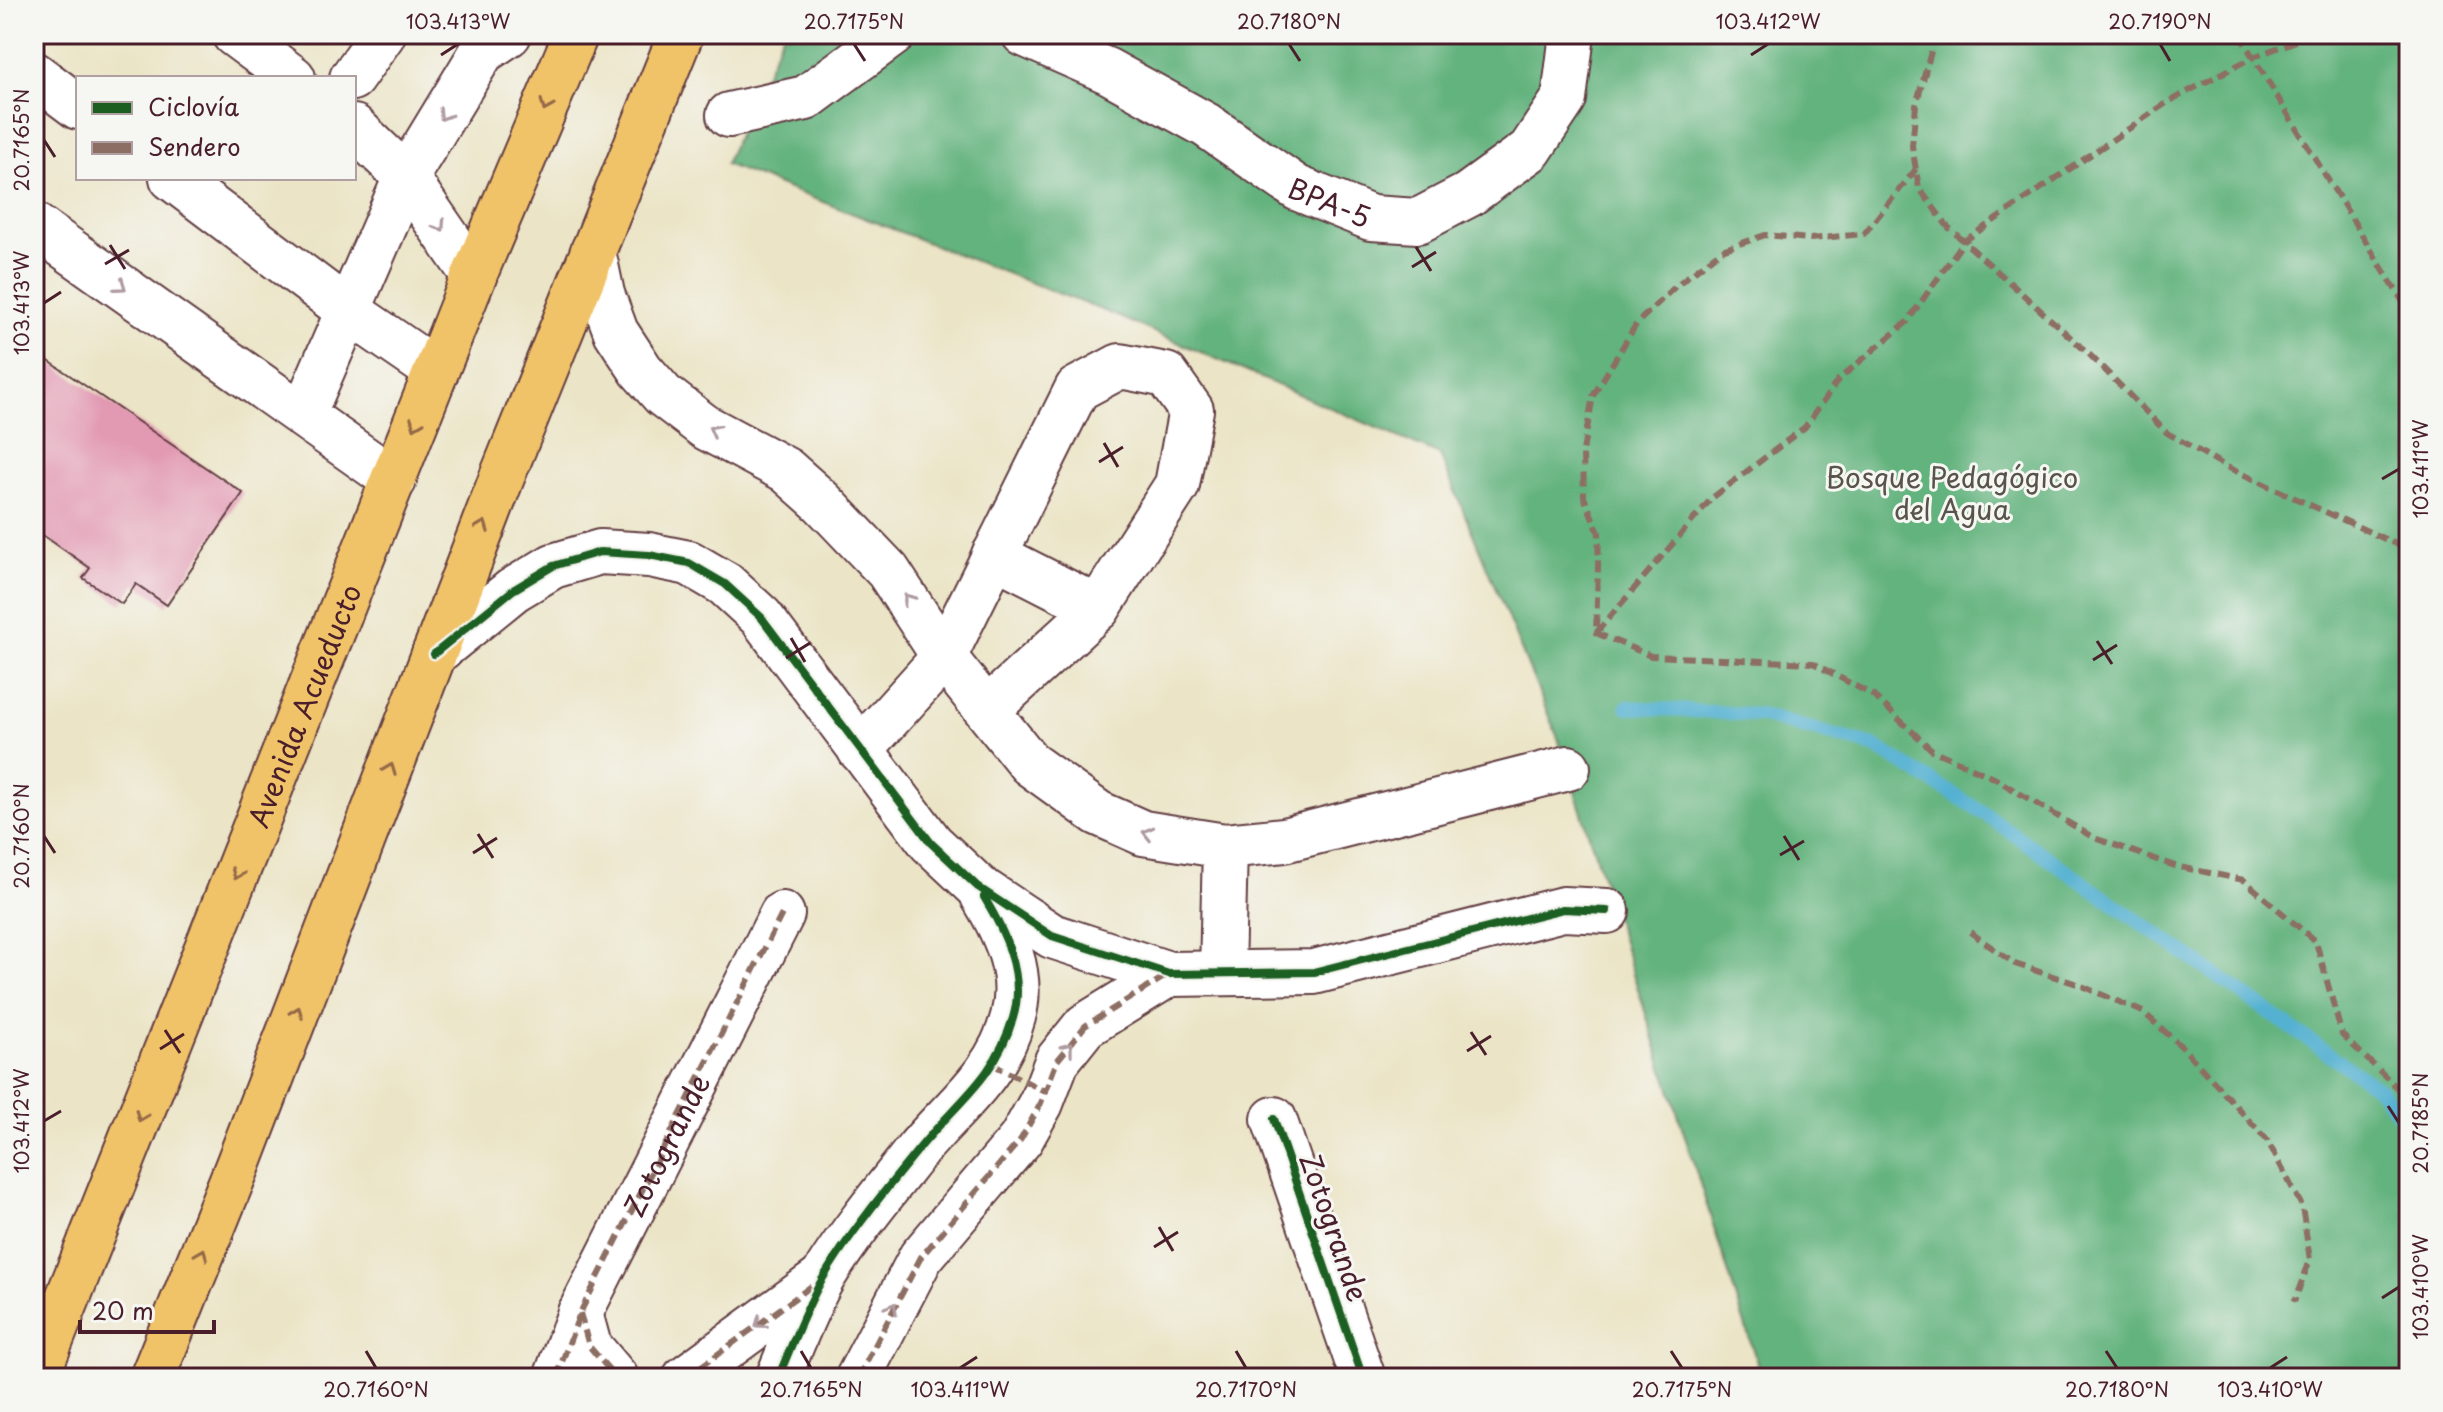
<svg xmlns="http://www.w3.org/2000/svg" width="2443" height="1412" font-family="'Playpen Sans',sans-serif">
<style>
.forest{fill:#64b37e;stroke:#576954;stroke-width:2}
.lines{fill:none;stroke-linecap:round;stroke-linejoin:round}
.stream{stroke:#54b1d2;stroke-width:14}
.building{fill:#e299b2}
.minor-casing{stroke:#623d42;stroke-width:48}
.major-casing{stroke:#623d42;stroke-width:48}
.minor{stroke:#fff;stroke-width:44}
.major{stroke:#f1c369;stroke-width:44}
.quiet{stroke:#8d6e63;stroke-width:6;stroke-dasharray:12 6;stroke-linecap:butt}
.cycleway-casing{stroke:#f6f6f2;stroke-width:13}
.cycleway{stroke:#1b5e20;stroke-width:8}
.oneway{stroke:#956947}
.oneway2{stroke:#ae9aa0}
.ticks{fill:none;stroke:#4a1f2b;stroke-width:3}
.labels{text-anchor:middle;dominant-baseline:central;stroke-width:6;stroke-linejoin:round;paint-order:stroke}
.street-label{font-size:28px;fill:#4a1f2b;stroke:#f6f6f2}
.park-label{font-size:28px;fill:#59544b;stroke:#f6f6f2}
.neatline{fill:none;stroke:#4a1f2b;stroke-width:3}
.ticks-label{font-size:20px;text-anchor:middle;fill:#4a1f2b}
</style>
<rect width="100%" height="100%" fill="#f6f6f2"/>
<filter id="ink" filterUnits="userSpaceOnUse"><feTurbulence type="fractalNoise" baseFrequency=".0125" numOctaves="2"/><feDisplacementMap in="SourceGraphic" scale="16" xChannelSelector="R" yChannelSelector="G"/><feConvolveMatrix kernelMatrix="1 2 1 2 8 2 1 2 1" color-interpolation-filters="sRGB"/></filter>
<filter id="wash" filterUnits="userSpaceOnUse"><feTurbulence type="fractalNoise" baseFrequency=".006" numOctaves="4" result="noise"/><feDisplacementMap in="SourceGraphic" scale="32" xChannelSelector="R" yChannelSelector="G"/><feGaussianBlur stdDeviation="1.8" result="paint"/><feColorMatrix in="noise" values="0 0 0 0 0 0 0 0 0 0 0 0 0 0 0 0 0 1.4 0 .05"/><feComposite in="paint" operator="in"/></filter>
<g filter="url(#wash)">
<rect width="100%" height="100%" fill="#ebe4c6"/>
<path class="forest" d="M783,34h1626v1344h-647l-204,-640 -118,-283 -323,-139 -392,-152z"/>
<g class="lines">
<path class="stream" d="M1627,707l132,8 115,31 105,64 400,279 30,40"/>
</g>
<g id="blocks">
<path class="building" d="M34,351l209,142 -76,112 -31,-21 -14,20 -39,-26 7,-10 -56,-39z"/>
</g>
</g>
<g filter="url(#ink)">
<use href="#blocks" fill-opacity="0" stroke="#623d42" stroke-width="2"/>
<g class="lines">
<g class="minor-casing">
<g id="minor">
<path d="M234,34l59,44"/>
<path id="s1" d="M1024,34l84,37 98,54 91,63 74,30 47,3 50,-26 62,-45 34,-51 8,-65"/>
<path d="M34,74l44,33"/>
<path d="M352,78l31,-44"/>
<path d="M729,115l77,-17 87,-64"/>
<path d="M354,127l52,50 68,99"/>
<path d="M172,178l178,134 86,59"/>
<path d="M34,225l360,255"/>
<path d="M593,251l9,43 14,38 25,38 22,25 42,32 81,43 36,32 66,69 56,86 86,107 68,49 45,20 82,13 59,-6 284,-72"/>
<path d="M303,415l103,-238 76,-125 27,-18"/>
<path d="M994,555l104,53"/>
<path d="M434,654l79,-64 40,-24 47,-14 49,3 40,8 36,21 36,33 170,226 47,44 74,49 117,38 145,-2 249,-63 44,2"/>
<path d="M860,750l84,-93 133,-268 43,-23 46,9 25,35 -14,75 -79,123 -110,101"/>
<path d="M1222,973l3,-127"/>
<path d="M1274,1119l89,259"/>
<path d="M580,1313l9,33 27,32"/>
<path id="s2" d="M556,1378l24,-65 202,-399"/>
<path d="M685,1378l133,-97"/>
<path d="M778,1378c14,-33 27,-69 45,-101 24,-40 65,-90 95,-128 36,-43 80,-74 95,-132 12,-43 -8,-85 -30,-121"/>
<path d="M858,1378l63,-121 100,-118 20,-36 16,-42 28,-35 84,-52"/>
</g>
</g>
<g class="major-casing">
<g id="major">
<path id="s3" d="M36,1378l438,-1102 102,-242"/>
<path d="M152,1378l86,-213 266,-693 177,-438"/>
</g>
</g>
<use href="#minor" class="minor"/>
<use href="#major" class="major"/>
<path class="quiet" d="M1936,34l-20,71 -4,41 7,42 29,39 141,127 78,79 60,34 182,83
M2239,34l170,278
M1916,169l-52,65 -54,5 -45,-4 -43,15 -44,34 -41,39 -44,73 -10,55 1,46 15,36 -3,100 55,23 162,7 61,33 58,54 62,28 100,60 81,28 69,14 72,62 26,93 67,64
M1596,633l116,-135 93,-71 33,-47 69,-58 57,-81 204,-139 85,-45 62,-23
M1970,932l45,32 62,20 66,28 39,35 85,93 35,66 8,54 -16,42
M992,1064l54,28
M580,1313l9,33 27,32
M556,1378l24,-65 202,-399
M685,1378l132,-96
M858,1378l63,-121 100,-118 20,-36 16,-42 28,-35 84,-52"/>
<g class="cycleway-casing">
<path id="cycleway" d="M434,654l79,-64 40,-24 47,-14 49,3 40,8 36,21 36,33 170,226 47,44 74,49 117,38 145,-2 249,-63 44,2
M1274,1119l89,259
M778,1378c14,-33 27,-69 45,-100 24,-41 64,-90 95,-128 37,-47 76,-69 95,-132 13,-42 -8,-86 -29,-121"/>
</g>
<use href="#cycleway" class="cycleway"/>
</g>
<defs><path id="oneway-chevron" d="M-2-3.5L2.5 0L-2 3.5" fill="none" stroke-width="1.6" stroke-linecap="round" stroke-linejoin="round" transform="scale(2)"/></defs>
<g class="oneway">
<use href="#oneway-chevron" transform="translate(546 106) rotate(113)"/>
<use href="#oneway-chevron" transform="translate(416 424) rotate(111)"/>
<use href="#oneway-chevron" transform="translate(483 526) rotate(-69)"/>
<use href="#oneway-chevron" transform="translate(390 769) rotate(-69)"/>
<use href="#oneway-chevron" transform="translate(237 874) rotate(112)"/>
<use href="#oneway-chevron" transform="translate(297 1012) rotate(-69)"/>
<use href="#oneway-chevron" transform="translate(141 1116) rotate(112)"/>
<use href="#oneway-chevron" transform="translate(202 1254) rotate(-68)"/>
</g>
<g class="oneway2">
<use href="#oneway-chevron" transform="translate(444 115) rotate(121)"/>
<use href="#oneway-chevron" transform="translate(440 226) rotate(56)"/>
<use href="#oneway-chevron" transform="translate(121 286) rotate(35)"/>
<use href="#oneway-chevron" transform="translate(714 430) rotate(-152)"/>
<use href="#oneway-chevron" transform="translate(908 599) rotate(-126)"/>
<use href="#oneway-chevron" transform="translate(1148 833) rotate(-166)"/>
<use href="#oneway-chevron" transform="translate(1068 1048) rotate(-52)"/>
<use href="#oneway-chevron" transform="translate(892 1308) rotate(-61)"/>
<use href="#oneway-chevron" transform="translate(760 1323) rotate(144)"/>
</g>
</g>
<path class="ticks" d="M854,44l11,17M1289,44l11,17M2160,44l10,17M441,55l17,-11M1751,55l17,-11M44,140l11,17M110,245l15,24M1416,247l15,24M105,264l24,-14M1412,267l24,-15M44,303l17,-11M1104,443l14,24M1099,462l24,-15M2382,479l17,-10M791,638l14,24M2097,641l15,23M786,658l24,-15M2093,660l24,-15M478,834l15,24M44,836l11,17M1784,836l15,24M473,853l24,-15M1780,855l24,-14M165,1030l15,23M1471,1032l15,23M160,1049l24,-15M1467,1051l24,-15M2388,1106l11,17M44,1121l17,-10M1159,1227l14,24M1154,1247l24,-15M2382,1298l17,-11M366,1351l10,17M801,1351l10,17M1236,1351l10,17M1671,1351l11,17M2106,1351l11,17M960,1368l17,-11M2270,1368l17,-11"/>
<g class="labels">
<g class="street-label">
<text stroke="none"><textPath href="#s1" startOffset="350">BPA-5</textPath></text>
<text stroke="none"><textPath href="#s3" startOffset="724">Avenida Acueducto</textPath></text>
<text stroke="none"><textPath href="#s2" startOffset="258">Zotogrande</textPath></text>
<text transform="translate(1335 1227) rotate(71)">Zotogrande</text>
</g>
<g class="park-label">
<text x="1952" y="476">Bosque Pedagógico<tspan x="1952" dy="32">del Agua</tspan></text>
</g>
</g>
<rect width="2443" height="1412" fill="none" stroke="#f6f6f2" stroke-width="88"/>
<rect x="76" y="76" width="280" height="104" fill="#f6f6f2" stroke="#b1a0a2" stroke-width="2"/>
<rect x="92" y="102" width="40" height="12" fill="#1b5e20" stroke="#b1a0a2" stroke-width="2"/>
<text x="148" y="116" font-size="24" fill="#4a1f2b">Ciclovía</text>
<rect x="92" y="142" width="40" height="12" fill="#8d6e63" stroke="#b1a0a2" stroke-width="2"/>
<text x="148" y="156" font-size="24" fill="#4a1f2b">Sendero</text>
<path d="M80 1320v12h134v-12" fill="none" stroke="#4a1f2b" stroke-width="4"/>
<text x="92" y="1320" font-size="24" fill="#4a1f2b" stroke="#f6f6f2" stroke-width="6" paint-order="stroke">20 m</text>
<rect x="44" y="44" width="2355" height="1324" class="neatline"/>
<g class="ticks-label">
<text x="458" y="29">103.413°W</text>
<text x="854" y="29">20.7175°N</text>
<text x="1289" y="29">20.7180°N</text>
<text x="1768" y="29">103.412°W</text>
<text x="2160" y="29">20.7190°N</text>
<text transform="translate(22 140) rotate(-90)" y="7">20.7165°N</text>
<text transform="translate(22 303) rotate(-90)" y="7">103.413°W</text>
<text transform="translate(2421 469) rotate(-90)" y="7">103.411°W</text>
<text transform="translate(22 836) rotate(-90)" y="7">20.7160°N</text>
<text transform="translate(22 1121) rotate(-90)" y="7">103.412°W</text>
<text transform="translate(2421 1123) rotate(-90)" y="7">20.7185°N</text>
<text transform="translate(2421 1287) rotate(-90)" y="7">103.410°W</text>
<text x="376" y="1397">20.7160°N</text>
<text x="811" y="1397">20.7165°N</text>
<text x="960" y="1397">103.411°W</text>
<text x="1246" y="1397">20.7170°N</text>
<text x="1682" y="1397">20.7175°N</text>
<text x="2117" y="1397">20.7180°N</text>
<text x="2270" y="1397">103.410°W</text>
</g>
</svg>
